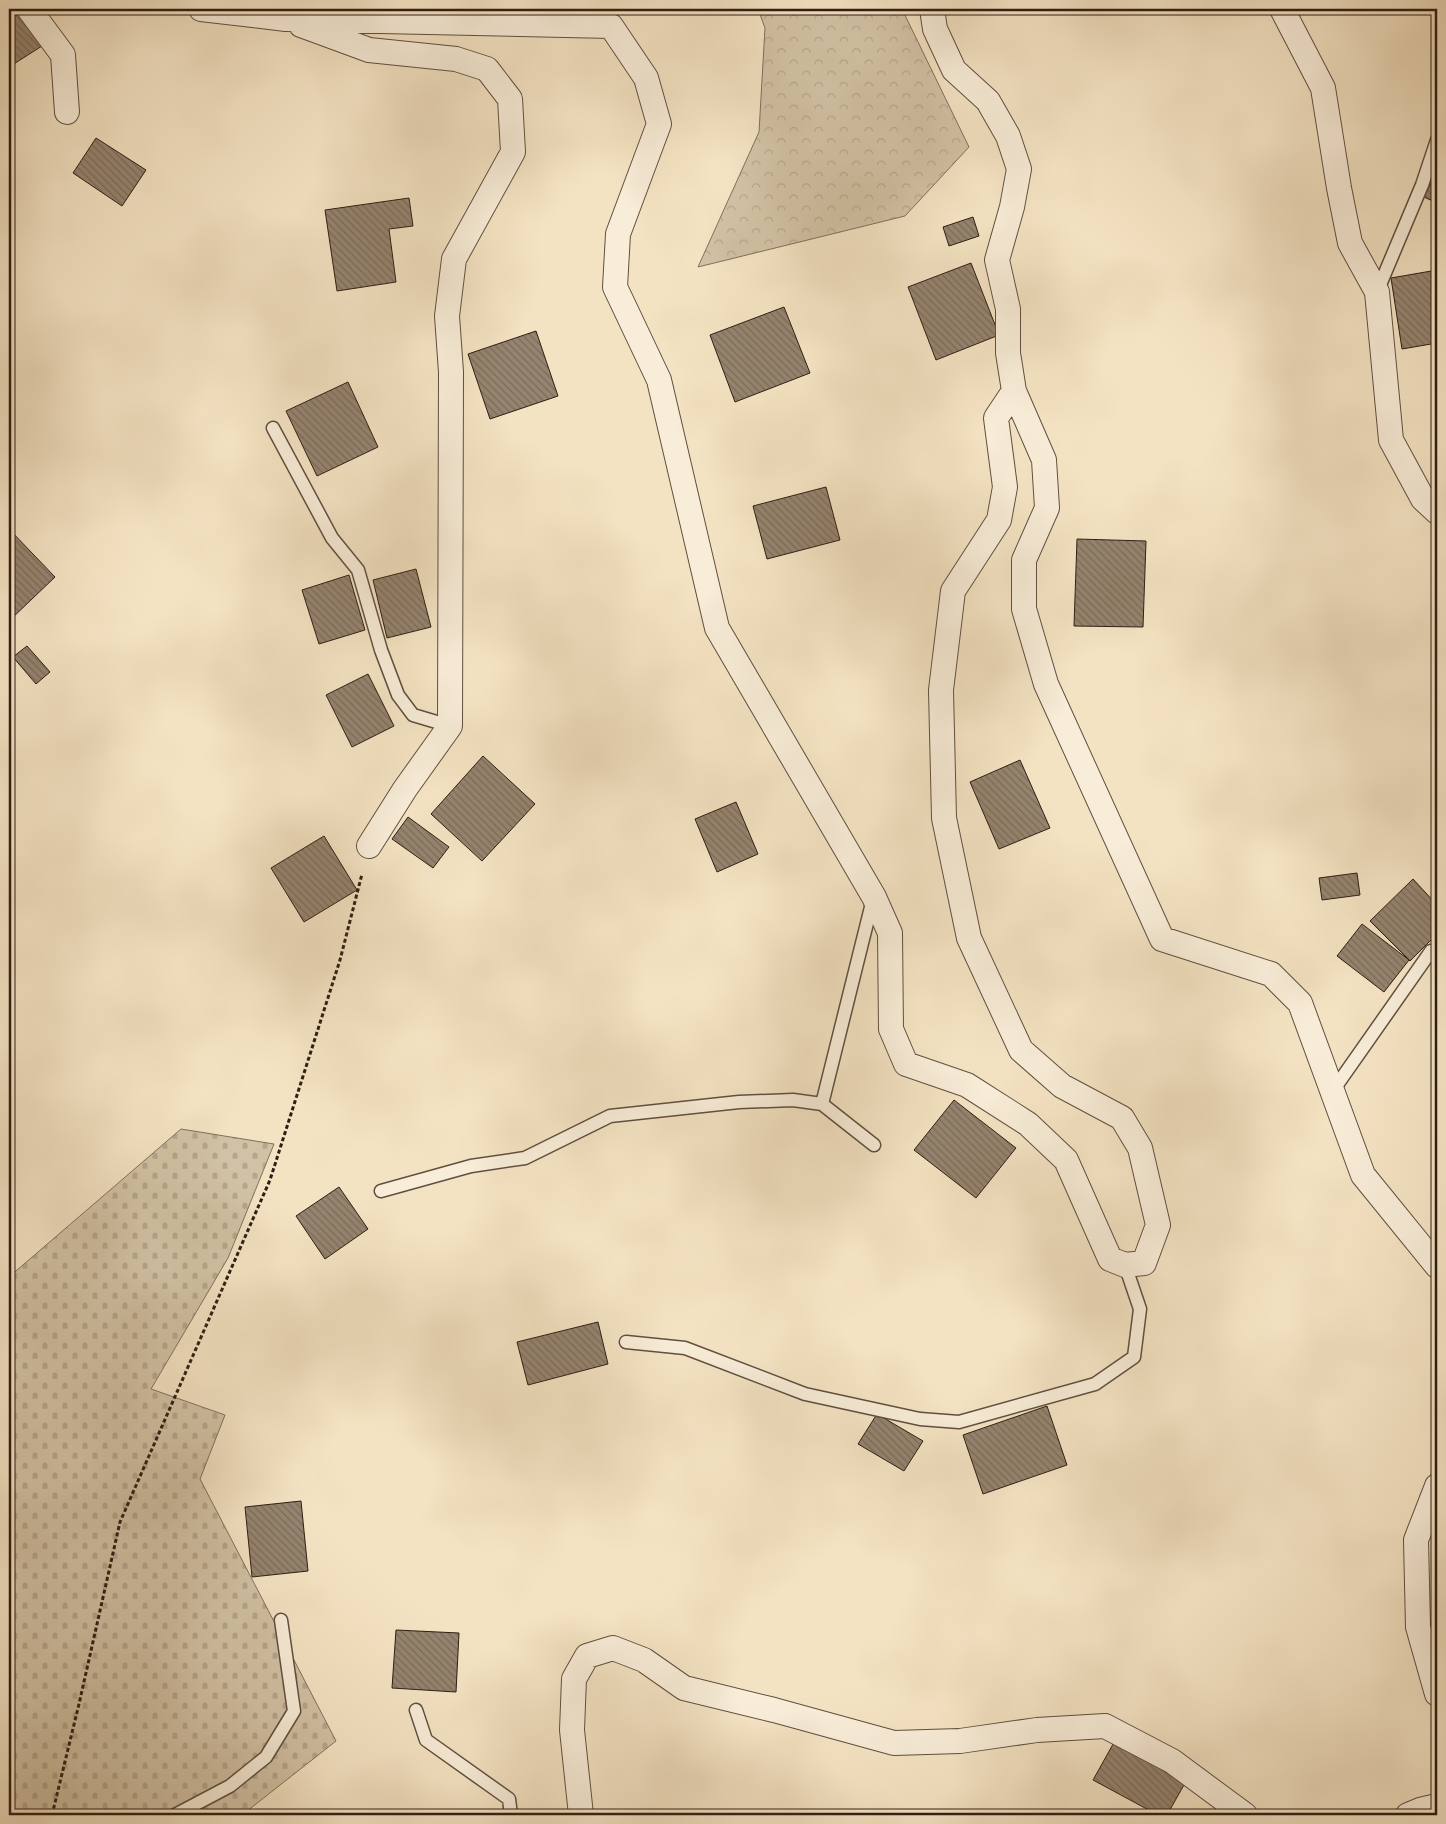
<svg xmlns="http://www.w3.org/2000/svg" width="1446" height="1824" font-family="'EB Garamond',serif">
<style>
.forest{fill:url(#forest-crowns);stroke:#80705c}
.cemetery{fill:url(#cemetery-stones);stroke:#80705c}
.building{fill:url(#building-back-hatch);stroke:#2e1e14}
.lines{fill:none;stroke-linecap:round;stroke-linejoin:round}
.lane-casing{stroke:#604f40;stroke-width:15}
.street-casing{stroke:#604f40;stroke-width:26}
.path{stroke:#2e1e14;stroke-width:3;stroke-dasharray:4 2.5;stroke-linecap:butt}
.lane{stroke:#f8edd8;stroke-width:12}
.street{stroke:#f8edd8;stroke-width:24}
</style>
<defs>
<pattern id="forest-crowns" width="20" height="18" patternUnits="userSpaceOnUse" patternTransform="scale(1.25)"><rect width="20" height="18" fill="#d2c2a5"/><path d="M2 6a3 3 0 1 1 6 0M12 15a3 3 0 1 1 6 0" fill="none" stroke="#b5a68d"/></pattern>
<pattern id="cemetery-stones" width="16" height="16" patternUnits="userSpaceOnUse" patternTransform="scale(1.25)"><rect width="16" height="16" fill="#d2c2a5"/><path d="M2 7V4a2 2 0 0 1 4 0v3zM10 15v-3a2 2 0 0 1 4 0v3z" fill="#b5a68d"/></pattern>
<pattern id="building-back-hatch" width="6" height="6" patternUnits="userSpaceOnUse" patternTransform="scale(1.25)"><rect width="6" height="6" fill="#95846f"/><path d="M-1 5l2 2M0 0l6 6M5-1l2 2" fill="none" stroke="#7a6b5a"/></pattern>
</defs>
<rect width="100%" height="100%" fill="#f4e3c3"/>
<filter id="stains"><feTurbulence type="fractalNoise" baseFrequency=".004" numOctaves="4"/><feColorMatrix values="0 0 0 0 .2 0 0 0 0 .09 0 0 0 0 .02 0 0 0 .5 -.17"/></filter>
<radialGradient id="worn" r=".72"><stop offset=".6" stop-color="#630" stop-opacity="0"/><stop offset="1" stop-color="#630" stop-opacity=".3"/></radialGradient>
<path class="forest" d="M758,9h144l67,138 -64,69 -207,51 61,-135 6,-104z"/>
<path class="cemetery" d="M181,1129l93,15 -46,114 -77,131 74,26 -25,64 136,262 -94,74h-233v-538z"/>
<path class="building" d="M9,9h10l23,37 -33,21z
M96,138l50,32 -24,36 -49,-33z
M1437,171v32l-13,-6z
M409,198l4,28 -24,3 7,53 -59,9 -12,-81z
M973,217l6,19 -30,10 -6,-19z
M971,263l28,72 -63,25 -28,-73z
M1437,270v73l-35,6 -11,-71z
M784,307l26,66 -75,29 -25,-67z
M536,331l22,65 -68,23 -22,-65z
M348,382l30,65 -61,29 -31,-65z
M826,487l14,53 -73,19 -14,-53z
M9,529l46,48 -46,44z
M1077,539l69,2 -3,86 -69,-1z
M416,569l15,58 -44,11 -14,-58z
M349,575l16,55 -46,14 -17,-54z
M27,646l23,26 -14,12 -23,-27z
M368,674l26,52 -42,21 -26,-52z
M483,756l52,48 -53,57 -51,-47z
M1020,760l30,68 -51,21 -29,-67z
M736,802l22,52 -41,18 -22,-53z
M408,817l41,30 -16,21 -41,-29z
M324,836l33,54 -53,32 -33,-54z
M1357,873l3,22 -38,5 -3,-22z
M1413,879l24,26v29l-27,27 -40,-40z
M1362,924l47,36 -25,32 -47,-36z
M954,1100l62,48 -40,50 -62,-48z
M339,1187l29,42 -43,30 -29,-43z
M598,1322l10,42 -80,21 -11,-43z
M1047,1406l20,59 -84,29 -20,-59z
M877,1414l46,27 -19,30 -46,-27z
M301,1501l7,70 -56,6 -7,-70z
M396,1630l63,3 -3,59 -64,-4z
M1117,1737l72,39 -22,39h-9l-65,-35z"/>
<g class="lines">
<g class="lane-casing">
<path id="lane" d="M1377,292l45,-107 15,-45
M273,428l59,110 26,32 23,80 17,45 15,20 37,11
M1332,1092l99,-141
M822,1104l51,-205
M381,1191l90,-25 54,-8 85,-42 129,-14 54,-2 29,4 52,41
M626,1342l59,6 120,46 115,25 39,3 136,-38 39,-27 6,-48 -15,-44
M416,1710l10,30 83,59 2,16
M175,1815l55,-29 36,-29 28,-46 -13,-91"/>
</g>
<g class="street-casing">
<path id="street" d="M29,9l34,46 4,57
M201,9l85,10 325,7 35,52 13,46 -41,110 -3,53 44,93 58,248 157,269 16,36 1,96 15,35 61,21 61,39 38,36 44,99 15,6 19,-2 14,-38 -18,-77 -18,-30 -60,-32 -41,-36 -52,-112 -25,-120 -3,-128 12,-99 46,-71 6,-33 -9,-69 18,-27 30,69 3,48 -23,52v49l22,75 116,255 109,35 29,29 63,172 74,91
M932,9l3,20 19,41 34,31 20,35 11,33 -7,38 -15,53 11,49v44l6,38
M1282,9l41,79 16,100 11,55 27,49 14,148 32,59 14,13
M301,25l68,25 87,9 31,10 23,30 3,53 -59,107 -7,57 4,56 -1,354 -45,63 -36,57
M1437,1486l-21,54 2,87 19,67
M581,1815l-9,-85 2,-51 13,-23 26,-8 31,12 40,28 90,22 120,33 66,-2 77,-11 68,-4 67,35 73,54
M1408,1815l12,-5 17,-4"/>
</g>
<path class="path" d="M52,1815l27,-111 41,-182 150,-342 70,-220 22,-86"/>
<use href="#lane" class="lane"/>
<use href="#street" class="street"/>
</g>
<rect width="1446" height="1824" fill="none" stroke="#f4e3c3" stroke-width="30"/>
<rect x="10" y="10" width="1426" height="1804" fill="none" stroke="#2e1e14" stroke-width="2.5"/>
<rect x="15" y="15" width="1416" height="1794" fill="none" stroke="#2e1e14"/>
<rect width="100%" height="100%" filter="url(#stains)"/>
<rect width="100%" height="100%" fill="url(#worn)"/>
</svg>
